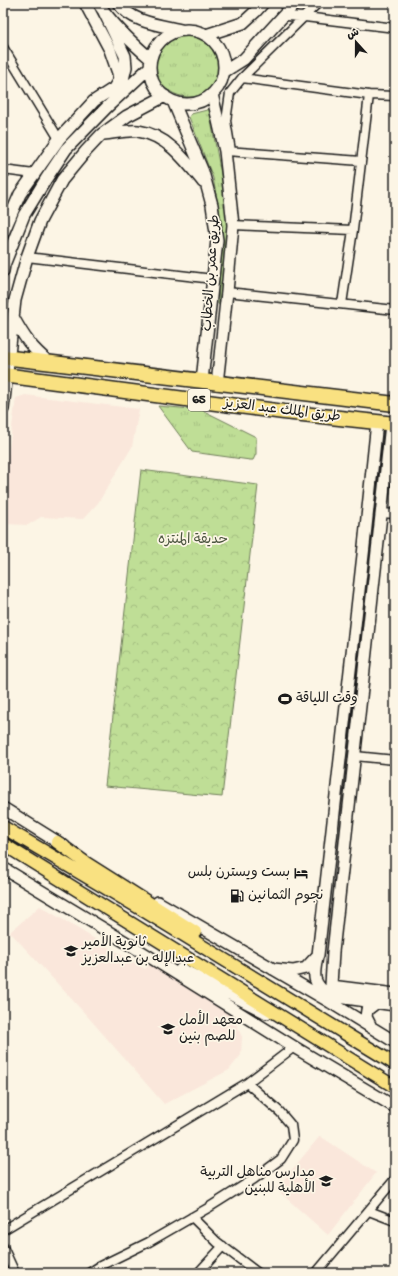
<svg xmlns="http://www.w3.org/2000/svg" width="398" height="1276" font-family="'Gochi Hand','Playpen Sans Arabic',sans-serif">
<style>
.built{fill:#fae7db}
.grass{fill:url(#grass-tufts);stroke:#6e7d59}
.forest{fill:url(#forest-crowns);stroke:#6e7d59}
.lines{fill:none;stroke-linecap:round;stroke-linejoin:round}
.street-casing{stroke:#1c1c1c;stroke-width:11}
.secondary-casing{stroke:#1c1c1c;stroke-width:14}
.primary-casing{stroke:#1c1c1c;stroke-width:15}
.highway-casing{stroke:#1c1c1c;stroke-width:17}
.street{stroke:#fcf5e5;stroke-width:8}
.secondary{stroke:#fcf5e5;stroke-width:11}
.primary{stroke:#f9e181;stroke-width:12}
.highway{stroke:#f9e181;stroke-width:14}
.labels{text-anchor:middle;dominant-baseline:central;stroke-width:3.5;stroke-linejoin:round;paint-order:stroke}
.shield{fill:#fcf5e5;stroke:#5f5d58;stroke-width:1}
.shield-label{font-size:13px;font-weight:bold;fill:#1c1c1c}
.street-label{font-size:14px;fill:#1c1c1c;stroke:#fcf5e5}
.park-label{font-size:14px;fill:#4d5641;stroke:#fcf5e5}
.poi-label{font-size:14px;fill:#1c1c1c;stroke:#fcf5e5;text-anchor:start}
</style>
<defs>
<pattern id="grass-tufts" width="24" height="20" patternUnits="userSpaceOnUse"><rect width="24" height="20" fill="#bfde96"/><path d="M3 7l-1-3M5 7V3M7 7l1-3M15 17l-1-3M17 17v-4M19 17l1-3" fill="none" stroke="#a4be81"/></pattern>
<pattern id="forest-crowns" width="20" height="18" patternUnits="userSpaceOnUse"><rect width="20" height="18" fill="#bfde96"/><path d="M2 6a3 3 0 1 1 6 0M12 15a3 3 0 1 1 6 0" fill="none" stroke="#a4be81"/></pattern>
</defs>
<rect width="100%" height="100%" fill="#fcf5e5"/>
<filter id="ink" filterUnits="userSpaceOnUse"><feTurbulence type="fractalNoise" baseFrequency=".025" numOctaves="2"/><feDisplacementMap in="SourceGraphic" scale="8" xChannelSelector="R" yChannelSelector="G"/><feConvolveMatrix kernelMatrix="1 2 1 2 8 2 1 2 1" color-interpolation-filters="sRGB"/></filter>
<g filter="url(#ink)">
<path class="built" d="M25,395l114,14 -7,38 -34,56 -15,16 -42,-2 -13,8 -25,-1v-32l13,-94z
M40,906l105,63 7,-6 75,46 8,12 7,16 -1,18 -12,15 -65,34 -75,-86 -79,-86z
M320,1136l56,37 -48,62 -52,-46z"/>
<path class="grass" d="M183,34c8,1 17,1 24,6 5,4 9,12 10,18 9,35 -28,51 -53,29 -13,-10 -11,-33 0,-44 6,-5 12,-7 19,-9z
M211,109v12l17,90 -3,58 -5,36 -2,-1 4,-78 -9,-48 -24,-61 2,-3z
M158,406l44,4 54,27v17l-3,6h-3l-58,-8z"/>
<path class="forest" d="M141,470l117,15 -36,312 -117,-11z"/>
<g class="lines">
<g class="street-casing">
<path id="street" d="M284,16l21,1 90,11
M3,47l56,92
M242,78l127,17 26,1
M226,151l135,10
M231,151l-5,-30 4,-28 12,-15 76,-75
M3,170l31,4
M233,225l120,5
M27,257l186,22
M227,292l168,18
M342,304l11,-74 16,-135
M381,513l14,1
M355,756l40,4
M369,1211l26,10
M192,1217l25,25 41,31
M3,1230l244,-147 47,-36
M3,1247l12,26
M89,1273l11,-7 49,-24 59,-34 46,-29 27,-20 12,-19 -2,-15 -11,-13 -33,-29
M198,1273l25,-27
M316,1273l79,-94"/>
</g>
<g class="secondary-casing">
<path id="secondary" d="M98,3c14,21 34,40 53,56
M118,3c13,19 41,22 63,27
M104,12l21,44 1,11 -4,17
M150 67a37 37 0 1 1 74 0a37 37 0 1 1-74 0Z
M206,35l37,-12 12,-11 8,-9
M225,71l19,-12 51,-56
M212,94l13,57 8,74 -6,67 -10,92
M173,101l30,71 9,33 5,35 -15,141
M104,134c11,-1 23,-4 34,-3 29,4 48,30 65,51
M3,233l17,-39 39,-55 35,-38 20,-13 5,-8 -1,-7 -8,-23 -25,-47
M3,271l1,-6 20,-50 22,-36 20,-30 41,-42 43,-40
M13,317c11,20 18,31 37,46
M3,409l12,-109 12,-43 13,-36 22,-41 24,-29 15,-16 26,-19 38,-20
M3,808l61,38
M3,868l134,81 157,98 101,60
M158,902l172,100 65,40
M317,957c-4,19 -5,28 14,39l64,9
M181,969l86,44
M273,969l20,2 13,-3 12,-13 46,-409 13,-124
M331,986l64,8
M330,1002l3,-50 58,-528
M371,1027l-5,-10 1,-7 9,-7"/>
</g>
<g class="primary-casing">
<path id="primary" d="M3,827l135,80 257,157
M57,842l29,21 109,69
M3,844l392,243"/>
</g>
<g class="highway-casing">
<path id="highway" d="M3,357l392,47
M3,375l281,37 111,12"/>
</g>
<use href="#street" class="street"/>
<use href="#secondary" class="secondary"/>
<use href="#primary" class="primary"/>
<use href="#highway" class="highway"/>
</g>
</g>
<defs>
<g id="stadium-bare" transform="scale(1.08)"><path d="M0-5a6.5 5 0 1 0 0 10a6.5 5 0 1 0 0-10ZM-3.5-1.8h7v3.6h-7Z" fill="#1c1c1c" stroke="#fcf5e5" stroke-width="2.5" paint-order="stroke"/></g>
<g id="hotel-bare" transform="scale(1.08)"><path d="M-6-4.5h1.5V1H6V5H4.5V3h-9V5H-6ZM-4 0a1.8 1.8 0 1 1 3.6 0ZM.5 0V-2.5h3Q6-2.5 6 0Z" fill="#1c1c1c" stroke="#fcf5e5" stroke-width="2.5" paint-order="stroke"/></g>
<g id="fuel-bare" transform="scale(1.08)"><path d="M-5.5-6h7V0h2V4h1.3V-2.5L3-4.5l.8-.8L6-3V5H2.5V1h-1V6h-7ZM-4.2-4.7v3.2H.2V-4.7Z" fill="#1c1c1c" stroke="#fcf5e5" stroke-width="2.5" paint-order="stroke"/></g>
<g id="school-bare" transform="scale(1.08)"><path d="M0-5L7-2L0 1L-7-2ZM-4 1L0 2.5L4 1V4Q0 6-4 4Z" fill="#1c1c1c" stroke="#fcf5e5" stroke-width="2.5" paint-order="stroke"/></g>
</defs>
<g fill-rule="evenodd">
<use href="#stadium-bare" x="285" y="699"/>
<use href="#hotel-bare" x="301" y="873"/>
<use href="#fuel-bare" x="237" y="896"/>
<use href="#school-bare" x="71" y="951"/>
<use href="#school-bare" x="168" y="1029"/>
<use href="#school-bare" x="326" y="1181"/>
</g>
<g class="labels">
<rect class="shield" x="188" y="389" width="22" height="22" rx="3"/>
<g class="shield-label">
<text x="199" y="400">65</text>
</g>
<g class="street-label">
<text transform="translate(212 273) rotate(-86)">طريق عمر بن الخطاب</text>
<text transform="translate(282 411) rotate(7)">طريق الملك عبد العزيز</text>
</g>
<g class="park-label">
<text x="193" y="540">حديقة المنتزه</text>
</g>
<g class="poi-label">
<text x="296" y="699">وقت اللياقة</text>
<text x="290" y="873" text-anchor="end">بست ويسترن بلس</text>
<text x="248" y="896">نجوم الثمانين</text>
<text x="82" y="943">ثانوية الأمير<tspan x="82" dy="16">عبدالإله بن عبدالعزيز</tspan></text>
<text x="179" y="1021">معهد الأمل<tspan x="179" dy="16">للصم بنين</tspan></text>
<text x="315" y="1173" text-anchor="end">مدارس مناهل التربية<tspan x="315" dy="16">الأهلية للبنين</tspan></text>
</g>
</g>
<rect width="398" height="1276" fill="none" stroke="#fcf5e5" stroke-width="16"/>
<rect x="8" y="8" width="382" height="1260" fill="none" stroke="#1c1c1c" stroke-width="1.5" filter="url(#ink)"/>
<g transform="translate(356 42) rotate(339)" stroke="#fcf5e5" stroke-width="3" paint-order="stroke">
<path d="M0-3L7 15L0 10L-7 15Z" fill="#1c1c1c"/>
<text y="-6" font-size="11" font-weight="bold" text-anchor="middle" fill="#1c1c1c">ش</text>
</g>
</svg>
